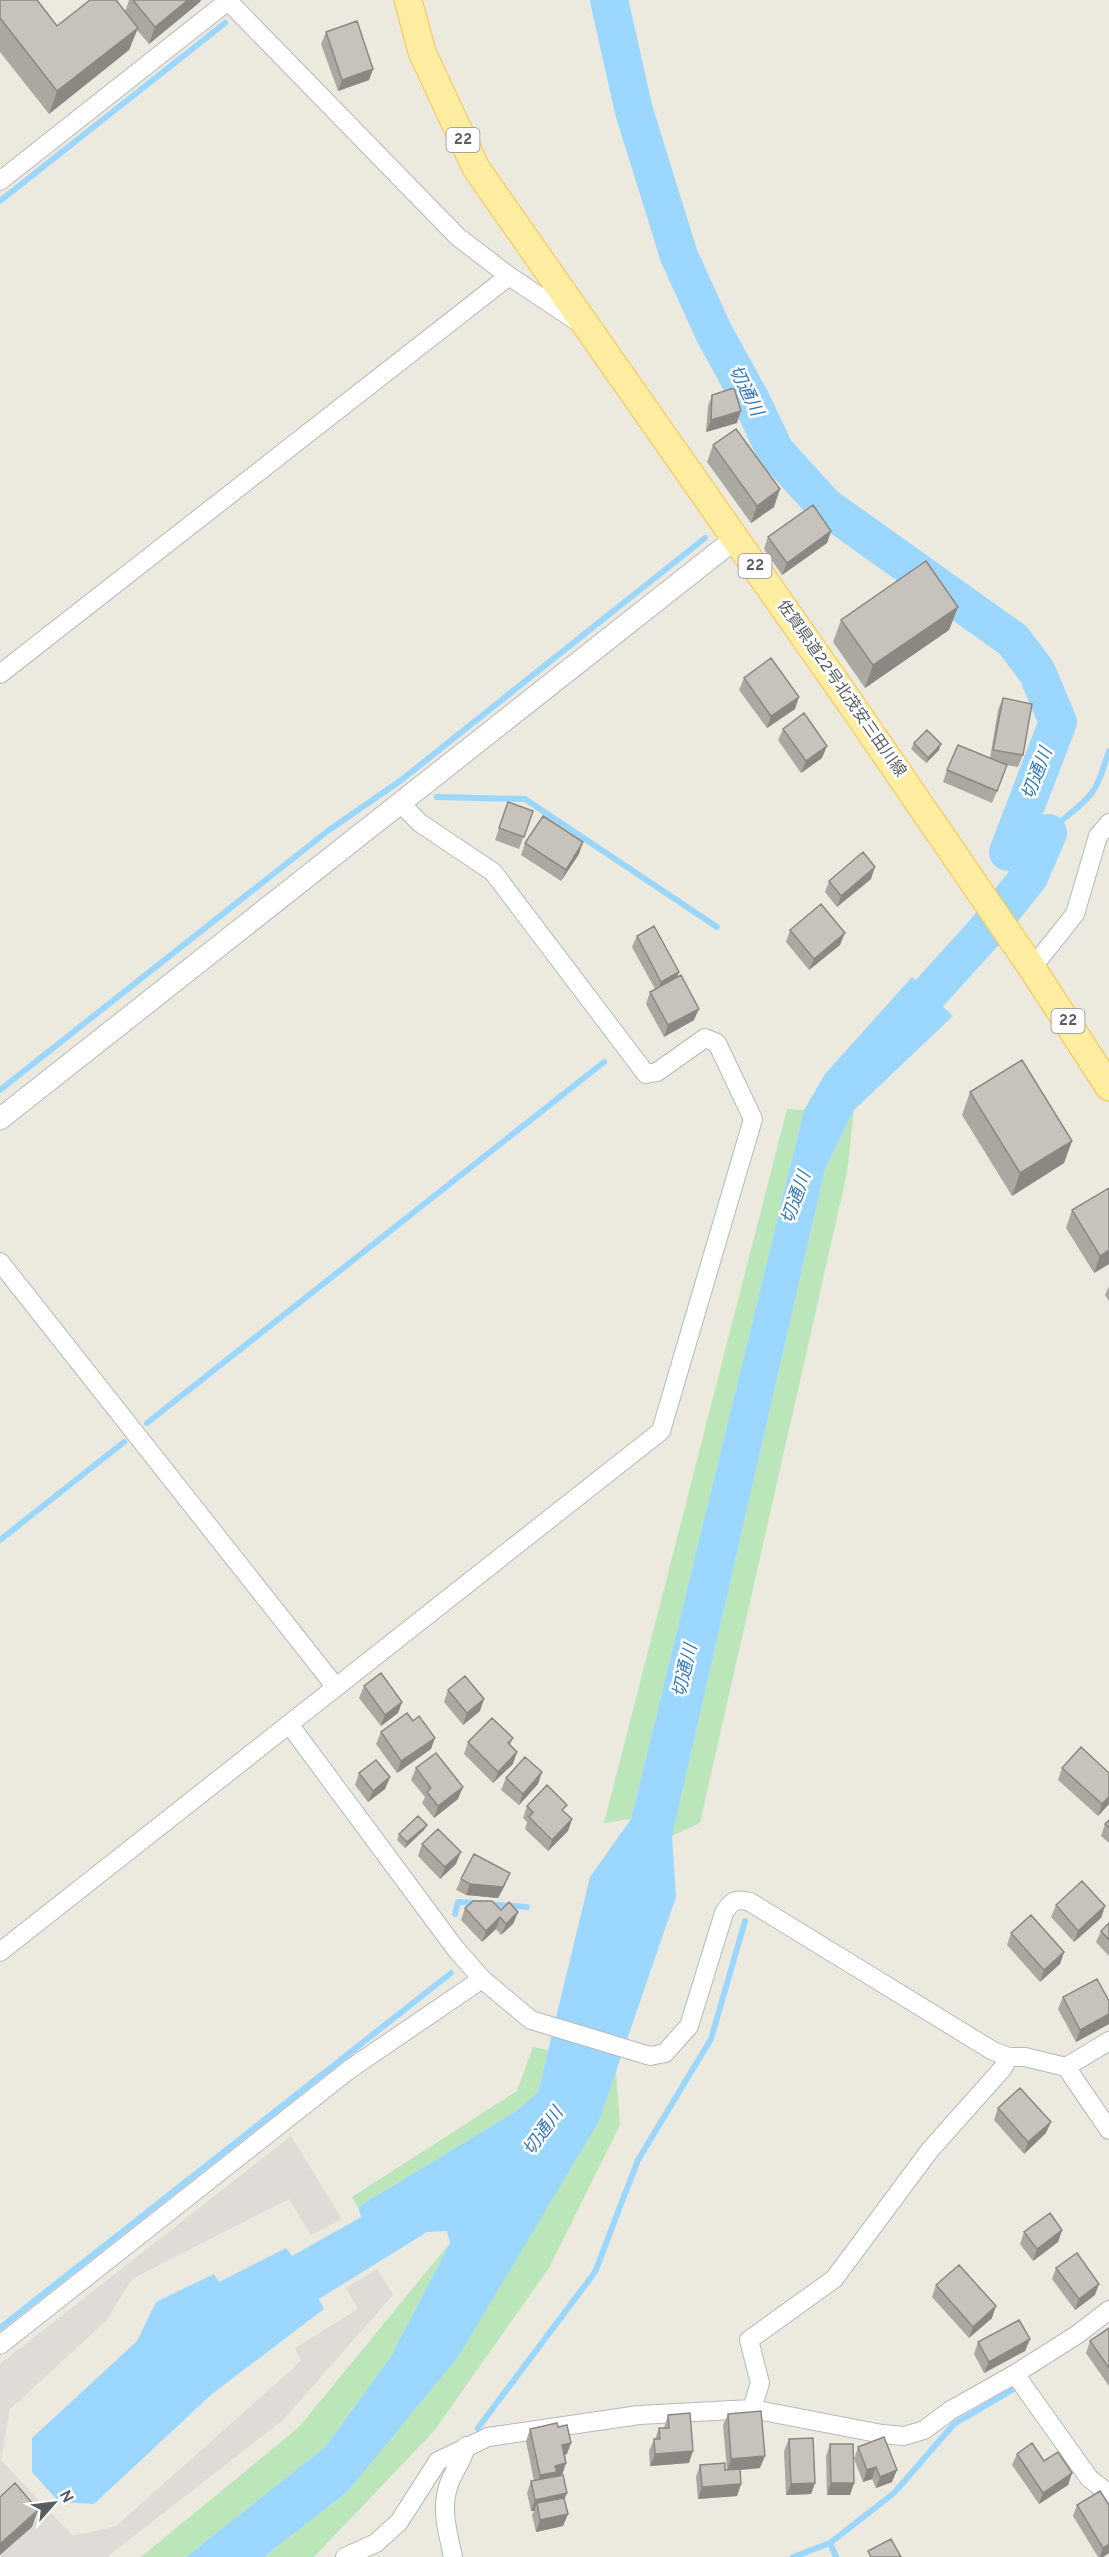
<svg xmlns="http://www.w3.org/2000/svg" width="1109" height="2557" font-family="Overpass,'Noto Sans JP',sans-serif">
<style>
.industrial{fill:#dfdcd7}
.green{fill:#bae6b9}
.water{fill:#9cd7ff}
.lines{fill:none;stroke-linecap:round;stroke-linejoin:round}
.stream{stroke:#9cd7ff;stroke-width:6}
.river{stroke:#9cd7ff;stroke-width:38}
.minor-casing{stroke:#b5b8bd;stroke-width:20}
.tertiary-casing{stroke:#b5b8bd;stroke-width:23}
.primary-casing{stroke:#f8c34c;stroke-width:29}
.minor{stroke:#fff;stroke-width:18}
.tertiary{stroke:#fff;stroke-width:21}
.primary{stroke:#ffeda1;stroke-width:27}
.wall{fill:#aba8a2}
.shaded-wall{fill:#8b8884}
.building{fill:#c7c3bc;stroke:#8b8884;stroke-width:1.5}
.labels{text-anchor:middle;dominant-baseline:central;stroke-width:5;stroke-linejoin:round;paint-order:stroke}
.shield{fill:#fff;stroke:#8a8d90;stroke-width:1.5}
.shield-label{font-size:15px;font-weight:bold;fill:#585c61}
.street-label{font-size:16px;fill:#585c61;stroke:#fff}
.water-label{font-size:18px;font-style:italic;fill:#3678b5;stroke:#fff}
</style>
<rect width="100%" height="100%" fill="#ece9df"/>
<path class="industrial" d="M291,2136l51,83 -31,16 -22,-36 -157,80 -26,42 -96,88 -9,51 72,76 43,-10 185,-165 -6,-13 63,-39 -12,-21 31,-19 16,26 -110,125 -176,137h-107v-193z"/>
<path class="green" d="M787,1109l17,1 -173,709 -27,4z
M854,1110l-7,63 -147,650 -28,13 153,-667z
M533,2047l15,3 -10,42 -22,19 -158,96 -6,-10 165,-106z
M616,2071l4,54 -71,143 -115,163 -120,126h-50l83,-65 252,-371z
M450,2243l-60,115 -65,89 -139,110h-45l158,-130z"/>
<path class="water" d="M912,977l41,39 -99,94 -29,59 -153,667 4,61 -77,224 -141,236 -111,135 -83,65h-78l139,-110 65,-89 60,-115 -3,-12 -20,1 -108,67 5,10 -112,85 -118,110 -35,-2 -27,-30v-34l105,-97 19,-39 58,-28 5,8 67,-34 6,8 69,-39 -3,-10 158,-96 22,-19 52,-215 41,-58 173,-709 21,-36z"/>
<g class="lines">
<path class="stream" d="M0,201l225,-178
M437,797l88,2 192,128
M1048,833c14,-16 34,-25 45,-42 8,-11 11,-27 16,-40
M0,1090l329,-260 71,-49 305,-243
M147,1423l457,-361
M0,1540l124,-98
M488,1904l39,3
M455,1914l3,-12 20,1
M0,2328l451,-355
M478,2428l117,-156 43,-112 73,-121 34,-118
M793,2557l37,-14
M836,2557l-6,-14 64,-50 60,-69 60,-35"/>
<path class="river" d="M609,0l25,111 45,145 35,77 38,69 23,49 50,55 188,134 24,32 21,50 -50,130 40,-19 -19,44 -45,56 -89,98"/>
<g class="minor-casing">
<path id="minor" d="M227,0l231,237 51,39 69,46
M0,181l228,-180
M0,674l509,-398
M1032,968l43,-54 23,-78 11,-13
M0,1262l335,424
M289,1724l166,224 27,31 49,41 119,36 15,-3 24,-27 35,-113c7,-12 12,-15 26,-11l243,149 16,6h16l41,10 43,-26
M0,1952l661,-521 92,-312 -36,-76 -12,-5 -48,34 -11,2 -153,-202 -73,-49 -20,-20
M1066,2067l43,63
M0,2345l350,-276 132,-90
M1015,2374l74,104 20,16
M752,2409l8,-26 -11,-43 85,-61 96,-129 73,-82 6,-11
M345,2557l31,-14 23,-21 39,-61 50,-24 151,-22 113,-6 130,25 22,2 20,-6 27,-20 64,-36 63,-40 31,-24
M453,2557c-5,-25 -13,-48 -4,-73 5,-14 14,-23 17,-38"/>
</g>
<g class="tertiary-casing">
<path id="tertiary" d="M0,1119l736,-581"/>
</g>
<g class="primary-casing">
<path id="primary" d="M408,0l14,52 54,116 375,536 181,264 77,119"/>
</g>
<use href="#minor" class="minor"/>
<use href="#tertiary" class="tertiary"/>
<use href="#primary" class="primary"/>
</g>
<path class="wall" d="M0,0l57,26 68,-14 4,-12h72l-1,2 -51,42 -12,-14 -8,20 -80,64 -49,-62z
M326,32l47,37 -4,11 -31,11 -17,-47z
M712,395l25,28 -31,9 2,-26z
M713,445l61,62 -23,16 -44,-61z
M831,531l-4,12 -45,32 -18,-26 4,-12z
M958,607l-9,23 -84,58 -32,-46 8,-22z
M744,678l51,31 -28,19 -28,-38z
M1003,698l20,57 -5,12 -12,-2 -3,12 -11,26 -49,-21 4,-12 43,-12 8,-48z
M783,729l39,29 -21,15 -23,-33z
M914,743l25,7 -13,13 -15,-14z
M508,802l25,9 -14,38 -24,-9z
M525,843l54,11 -18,27 -40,-26z
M871,879l-34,28 -12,-15 4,-11z
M790,930l50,15 -31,25 -23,-28z
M637,936l40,42 17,42 -30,17 -18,-33 4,-12 5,-3 -23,-42z
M970,1092l102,49 -8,22 -52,33 -50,-81z
M1072,1210l37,54 -15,9 -28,-45z
M1109,1286v15l-4,-6z
M364,1686l38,16 -4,11 -17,13 -22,-28z
M448,1690l32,21 -17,14 -19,-23z
M381,1732l50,17 -34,24 -21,-29z
M513,1738l-3,7 3,19 -20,19 -29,-29 4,-12z
M416,1768l42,31 -24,19 -12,-15 3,-6 -14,-17z
M1062,1768l47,36 -11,12 -40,-36z
M542,1772l-4,12 -19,21 -18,-15 5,-12z
M359,1773l31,4 -5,12 -17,13 -13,-17z
M527,1806l37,6 8,7 -4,12 -20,20 -23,-22 2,-7 -4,-4z
M1109,1820v23l-8,-7 4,-12z
M427,1825l-3,5 -19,18 -8,-8 2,-6z
M422,1844l34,20 -16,15 -22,-23z
M461,1879l44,6 -7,13 -32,-3 -10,-5z
M1056,1905l49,1 -4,12 -27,24 -23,-25z
M465,1908l36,2 17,2 -5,12 -12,11 -5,-6 -14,13 -21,-22z
M1109,1923v33l-13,-14 5,-11z
M1011,1933l53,19 -4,12 -20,18 -33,-37z
M1063,1997l46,4v23l-33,18 -18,-33z
M998,2108l48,25 -22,21 -30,-34z
M1062,2230l-4,12 -25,19 -13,-17 4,-12z
M1056,2268l39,27 -20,15 -23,-31z
M936,2285l56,33 -23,20 -37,-41z
M1109,2328v58l-23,-33 4,-12z
M1030,2339l-5,12 -41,22 -10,-19 4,-12z
M728,2414l32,54 -20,2 1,14 -4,12 -39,3 -2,-22 4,-12 27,5 -4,-45z
M668,2415l21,48 -39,3 -1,-15 5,-12h1l4,-11h5z
M558,2427l9,27 -2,1 1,8 -4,12 2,24 4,15 -5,12 -27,6 -4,-17 2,-4h-3l-4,-18 4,-12h3l-8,-40 4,-12z
M789,2439l26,44 -4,11 -25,1 -2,-44z
M830,2444l24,39 -4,12h-23l-1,-39z
M858,2447l34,35 -16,6 -4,-9 -9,3 -9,-23z
M1017,2454l27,7 28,12 -4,12 -29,19 -27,-39z
M1077,2505l32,48 -6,4h-5l-25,-41z"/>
<path class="shaded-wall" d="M188,0h13l-1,2 -51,42 6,-17z
M138,28l-9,22 -80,64 8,-23z
M373,69l-4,11 -31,11 4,-11z
M741,411l-4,12 -31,9 5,-12z
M780,489l-6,18 -23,16 6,-17z
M831,531l-4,12 -45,32 5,-12z
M958,607l-9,23 -84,58 8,-23z
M799,697l-4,12 -28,19 4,-12z
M941,744l-2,6 -13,13 2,-5z
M827,746l-5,12 -21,15 5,-12z
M583,842l-4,12 -18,27 5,-11z
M875,867l-4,12 -34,28 4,-11z
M845,933l-5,12 -31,25 5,-11z
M679,972l-4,12 -18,10 4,-12z
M699,1009l-5,11 -30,17 4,-12z
M1072,1141l-8,22 -52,33 8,-23z
M1109,1250v14l-15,9 6,-17z
M484,1699l-4,12 -17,14 4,-12z
M402,1702l-4,11 -17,13 4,-11z
M435,1738l-4,11 -34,24 4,-12z
M517,1752l-4,12 -20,19 5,-11z
M542,1772l-4,12 -19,21 4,-11z
M390,1777l-5,12 -17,13 5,-11z
M463,1787l-5,12 -24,19 4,-12z
M1109,1797v7l-11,12 4,-12z
M572,1819l-4,12 -20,20 4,-11z
M427,1825l-3,5 -19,18 2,-6z
M461,1852l-5,12 -16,15 5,-12z
M510,1873l-5,12 -7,13 -32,-3 4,-11z
M1105,1906l-4,12 -27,24 4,-11z
M518,1912l-5,12 -12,11 5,-11z
M500,1917l-4,12 -14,13 4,-11z
M1064,1952l-4,12 -20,18 4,-12z
M1109,2014v10l-33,18 4,-12z
M1051,2122l-5,11 -22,21 4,-12z
M1062,2230l-4,12 -25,19 4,-12z
M1099,2284l-4,11 -20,15 4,-11z
M996,2306l-4,12 -23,20 4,-11z
M1030,2339l-5,12 -41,22 5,-11z
M571,2443l-4,11 -9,2 4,-11z
M693,2451l-4,12 -39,3 5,-12z
M765,2456l-5,12 -33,3 4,-12z
M566,2463l-4,12 -26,12 4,-12 15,-9z
M876,2467l-4,12 -9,3 4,-12z
M897,2470l-5,12 -16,6 4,-11z
M1072,2473l-4,12 -29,19 4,-11z
M815,2483l-4,11 -25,1 5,-11z
M831,2483h23l-4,12h-23z
M741,2484l-4,12 -39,3 4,-12z
M567,2493l-5,12 -25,-2 -3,8h-3l4,-11z
M38,2510l-6,17 -32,28v-11z
M568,2514l-5,12 -27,6 4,-12z
M1109,2544v9l-6,4h-3l3,-9z"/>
<path class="building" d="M0,0h37l20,26 33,-26h26l22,28 -81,63 -57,-73z
M133,0h55l-33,27z
M357,21l16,48 -31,11 -16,-48z
M734,388l7,23 -30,9 1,-25z
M736,429l44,60 -23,17 -44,-61z
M813,505l18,26 -44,32 -19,-26z
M926,561l32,46 -85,58 -32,-45z
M771,658l28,39 -28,19 -27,-38z
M1003,698l29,6 -9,51 -30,-5z
M804,713l23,33 -21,15 -23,-32z
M927,730l14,14 -13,14 -14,-15z
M958,745l49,20 -10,26 -50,-21z
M508,802l25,9 -9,26 -25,-9z
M543,816l40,26 -17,28 -41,-27z
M863,852l12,15 -34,29 -12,-15z
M821,904l24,29 -31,26 -24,-29z
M654,926l25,46 -18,10 -24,-46z
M681,975l18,34 -31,16 -18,-33z
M1022,1060l50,81 -52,32 -50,-81z
M1109,1188v62l-9,6 -28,-46z
M381,1673l21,29 -17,13 -21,-29z
M465,1676l19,23 -17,14 -19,-23z
M407,1713l6,8 6,-5 16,22 -34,23 -20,-29z
M492,1718l21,20 -5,5 9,9 -19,20 -30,-30z
M1081,1747l28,26v24l-7,7 -40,-36z
M436,1753l27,34 -25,19 -11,-14 4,-4 -15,-20z
M525,1757l17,15 -19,22 -17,-16z
M376,1760l14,17 -17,14 -14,-18z
M547,1785l20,20 -5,5 10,9 -20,21 -23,-23 4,-5 -6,-6z
M418,1816l9,9 -20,17 -8,-8z
M1109,1820v8l-4,-4z
M438,1829l23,23 -16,15 -23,-23z
M474,1854l36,19 -7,14 -33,-3 -9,-5z
M1082,1881l23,25 -27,25 -22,-26z
M473,1901h19l9,9 8,-8 9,10 -12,12 -6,-7 -14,14 -21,-23z
M1031,1915l33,37 -20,18 -33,-37z
M1109,1923v17l-8,-9z
M1097,1979l12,22v13l-29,16 -17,-33z
M1020,2088l31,34 -23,20 -30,-34z
M1050,2213l12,17 -25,19 -13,-17z
M1077,2253l22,31 -20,15 -23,-31z
M959,2265l37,41 -23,21 -37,-42z
M1019,2320l11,19 -41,23 -11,-20z
M1109,2328v40l-19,-27z
M761,2411l4,45 -34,3 -3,-45z
M690,2413l3,38 -38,3 -1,-15h6l-1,-11h10l-1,-13z
M557,2423l1,4 9,-2 4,18 -9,2 4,18 -11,3 2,6 -17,3 -10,-46z
M884,2437l13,33 -17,7 -4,-10 -9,3 -9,-23z
M813,2438l2,45 -24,1 -2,-45z
M1032,2443l12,18 14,-9 14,21 -29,20 -26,-39z
M830,2444h23l1,39h-23z
M725,2463v7l15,-1 1,15 -39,3 -2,-22z
M563,2475l4,18 -32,7 -4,-19z
M15,2483l23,27 -38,34v-47z
M1100,2491l9,14v39l-6,4 -26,-43z
M564,2498l4,16 -28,6 -3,-17z
M891,2539l10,18h-30l-3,-6z"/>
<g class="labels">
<g class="shield">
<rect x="446.5" y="128" width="33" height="24" rx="4.5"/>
<rect x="738.5" y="554" width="33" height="24" rx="4.5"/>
<rect x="1051.5" y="1009" width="33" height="24" rx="4.5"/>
</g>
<g class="shield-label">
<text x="463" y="140">22</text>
<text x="755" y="566">22</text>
<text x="1068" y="1021">22</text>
</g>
<g class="street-label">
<text transform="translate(841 689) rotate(55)">佐賀県道22号北茂安三田川線</text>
</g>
<g class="water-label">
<text transform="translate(745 391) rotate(64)">切通川</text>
<text transform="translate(1038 774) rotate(-69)">切通川</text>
<text transform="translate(797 1198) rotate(-70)">切通川</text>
<text transform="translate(686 1671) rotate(-77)">切通川</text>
<text transform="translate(544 2132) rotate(-54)">切通川</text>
</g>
</g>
<g transform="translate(54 2503) rotate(62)" stroke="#ffffff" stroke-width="4.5" paint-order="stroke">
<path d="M0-4.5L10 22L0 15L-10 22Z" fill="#585c61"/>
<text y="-9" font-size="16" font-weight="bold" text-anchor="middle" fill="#585c61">N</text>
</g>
</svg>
